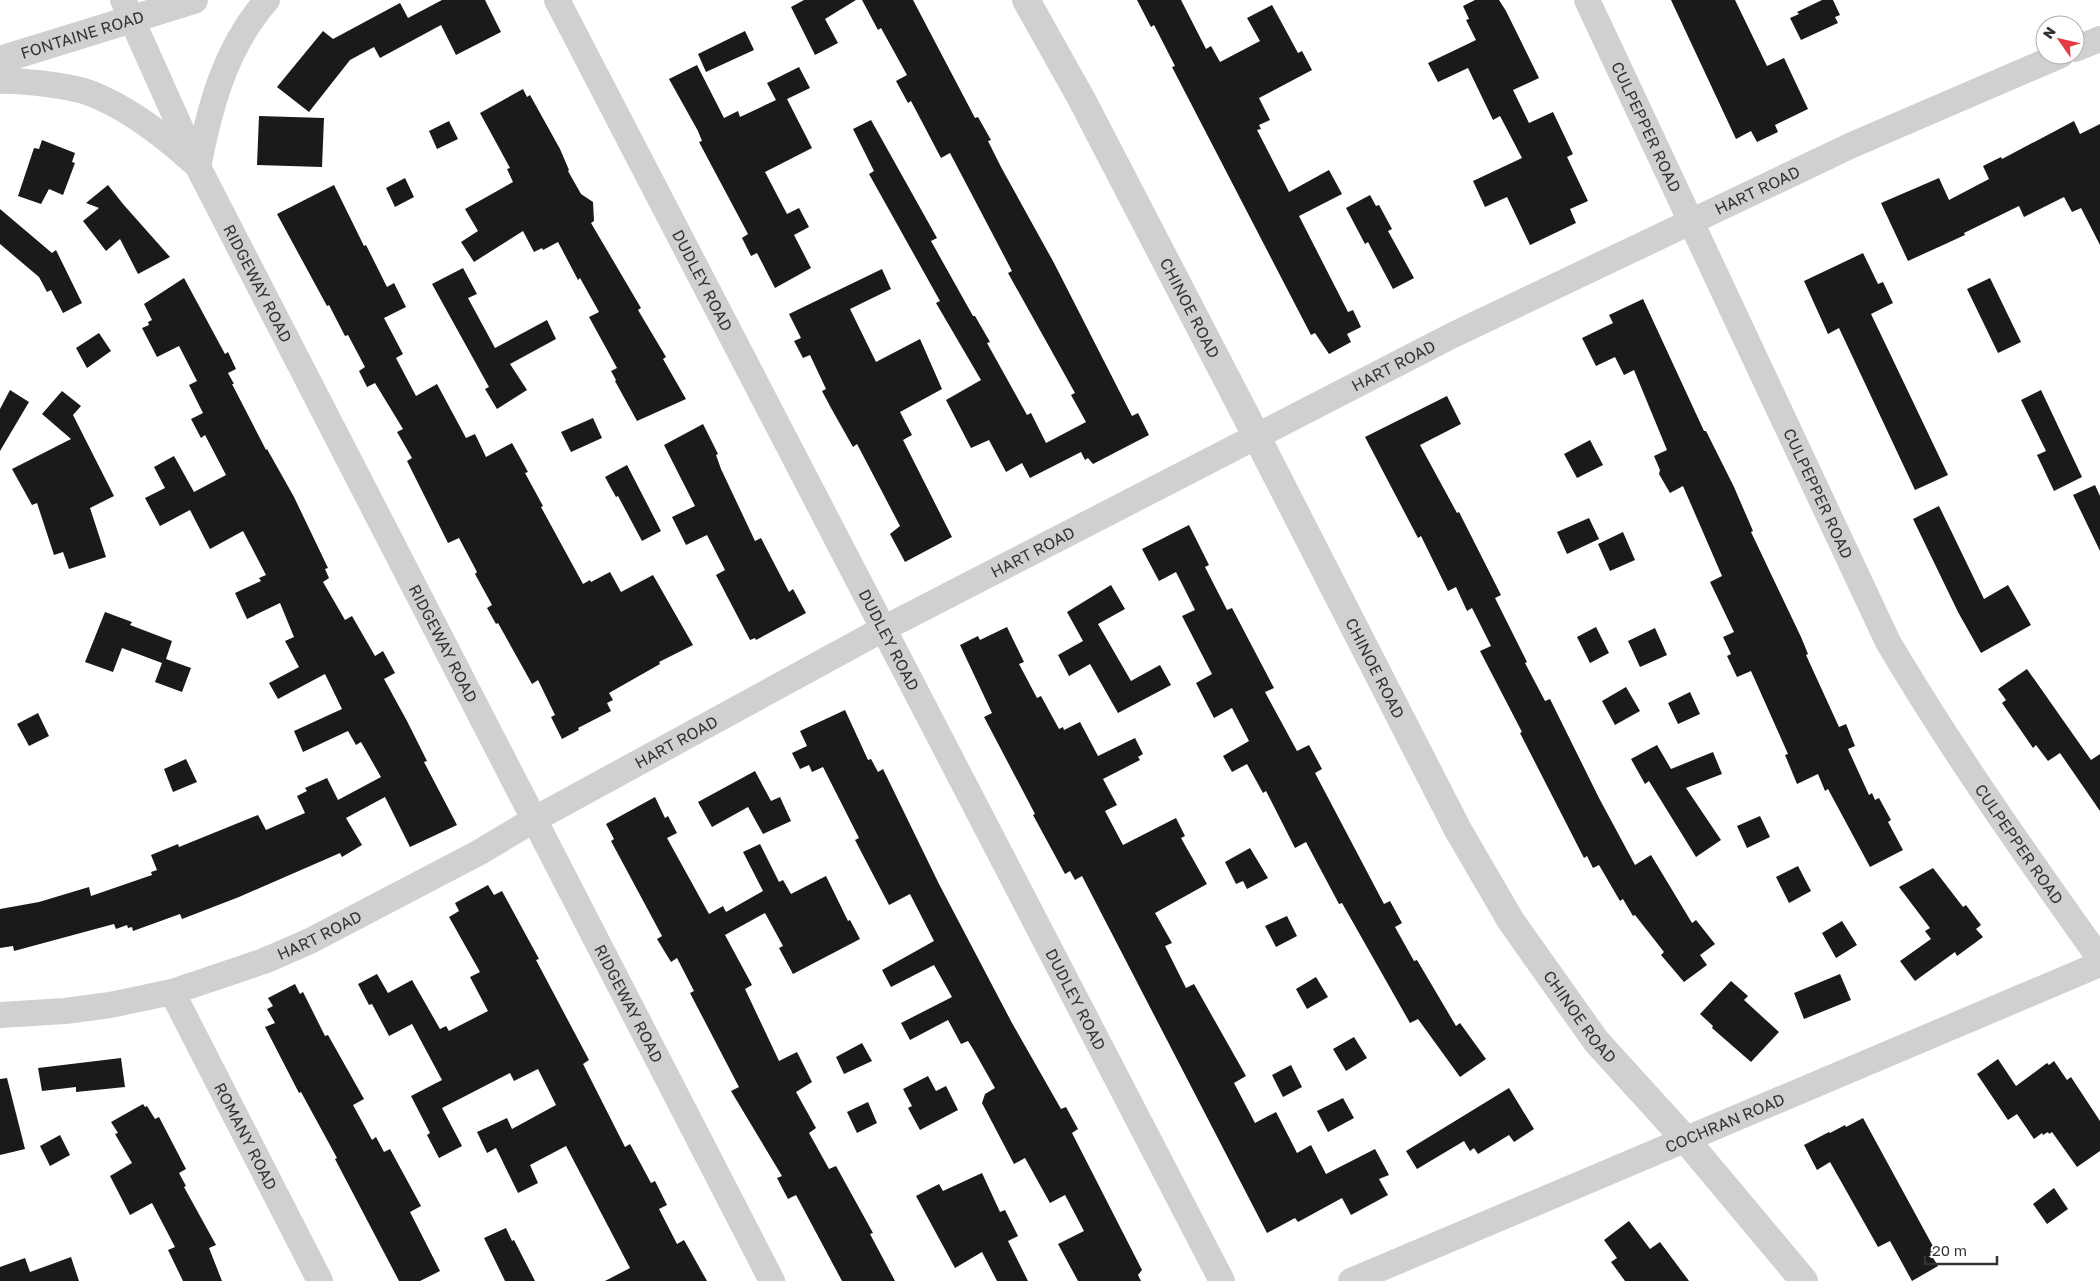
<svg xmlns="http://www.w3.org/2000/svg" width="2100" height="1281" font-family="'Golos Text',sans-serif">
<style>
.building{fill:#1a1a1a}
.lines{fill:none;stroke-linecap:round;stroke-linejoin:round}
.minor{stroke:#d0d0d0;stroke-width:26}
.tertiary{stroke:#d0d0d0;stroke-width:28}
.labels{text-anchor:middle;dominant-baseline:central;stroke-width:5;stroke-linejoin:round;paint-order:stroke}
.street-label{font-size:16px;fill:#333;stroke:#fff}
</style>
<rect width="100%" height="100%" fill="#fff"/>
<path class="building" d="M442,0h43l16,32 -45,23 -15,-30 -61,33 -6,-11 -24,13 -41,52 -32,-25 46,-56 10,8 67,-36 8,15z
M804,0h52l-31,19 13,24 -23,12 -24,-48z
M862,0h51l62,118 3,-1 13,23 -3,1 13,26 53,96 78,153 6,-3 11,22 -56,29 -5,-6 -3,2 -4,-8 -51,26 -8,-15 -16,9 -17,-32 -18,8 -25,-48 35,-20 -45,-77 4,-2 -71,-127 5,-3 -21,-42 18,-9 66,118 -6,3 42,75h2l15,26 -3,1 40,72 4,-2 15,30 40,-21 -15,-27 4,-2 -67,-120 4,-2 -62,-118 -9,5 -30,-57 -3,2 -12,-22 11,-6 -26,-47 -3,2z
M1137,0h44l25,49 5,-3 9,16 40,-21 -13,-23 25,-13 26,48 4,-2 10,19 -53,28 11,22 -11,5 2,4 -4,1 32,62 40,-22 13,24 -43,22 49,96 5,-2 8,17 -14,7 4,8 -22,12 -14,-21 -4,2 -139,-268 3,-1 -21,-41 -3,2z
M1475,0h24l7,11 33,67 -26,12 16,33 24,-11 20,42 -6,3 21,44 -18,8 6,14 -46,22 -23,-48 -22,10 -12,-26 49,-23 -22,-42 -7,4 -25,-52 -30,14 -10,-19 48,-23 -10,-20 3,-1 -6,-13z
M1671,0h64l32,66 17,-8 24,51 -33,16 3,7 -21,10 -6,-11 -15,8z
M1822,0h11l7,15 -5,2 3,6 -37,17 -11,-22 9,-4 -2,-2z
M745,31l9,19 -48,22 -8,-18z
M697,65l27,53 14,-7 2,6 36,-17 -9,-17 32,-16 11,21 -23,11 25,49 -47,24 22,42 12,-6 10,19 -15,8 17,33 -36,20 -18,-35 -6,3 -9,-18 6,-4 -49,-92 3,-1 -4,-10 -29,-52z
M523,89l4,8 3,-2 30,54 9,21 -1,1 13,23 12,8 1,19 -3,2 50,85 -3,2 28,47 -3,2 23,40 -49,22 -22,-40 1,-1 -5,-9 6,-3 -28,-51 10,-5 -19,-34 -2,2 -20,-38 -15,8 -1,-2 -8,4 -11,-21 -49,31 -13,-20 17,-11 -13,-22 48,-27 -6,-13 3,-1 -30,-55z
M259,116l65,2 -2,49 -65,-2z
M449,121l9,18 -21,10 -8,-18z
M2074,121l6,13 20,-10v121l-19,-37 -9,4 -8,-15 -40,20 -5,-11 -55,27 1,2 -57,26 -27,-58 58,-25 10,22 40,-21 -6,-13 18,-9 1,2z
M42,140l33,13 -3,9 3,1 -12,32 -14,-6 -8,15 -23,-8 16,-48 5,1z
M405,178l9,19 -19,10 -9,-19z
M108,185l15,19 47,53 -32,17 -18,-35 -14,12 -23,-30 16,-13 -13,-5z
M334,185l30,61 2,-1 21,42 7,-4 12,24 -22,11 19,36 -7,4 20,38 21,-12 29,54 9,-4 11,23 26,-14 16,29 -3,1 18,33 -2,1 42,77 7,-4 1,2 19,-10 11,20 32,-17 40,70 -34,17 1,2 -51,29 4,7 -6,3 4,8 -33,17 1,2 -17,9 -11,-22 4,-2 -17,-35 -6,4 -34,-61 -2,1 -9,-16 5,-3 -17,-31 2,-2 -18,-34 -11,5 -41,-82 5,-3 -15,-26 6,-3 -28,-46 -8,4 -8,-16 6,-4 -17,-32 -3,1 -16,-31 -2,1 -50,-92z
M1370,195l6,11 3,-1 13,24 -4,2 26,47 -21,11 -25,-47 -3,2 -19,-36z
M0,209l52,44 4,-3 26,53 -19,10 -12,-23 -4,2 -8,-15 -39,-33z
M1863,253l15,31 5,-2 10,21 -22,11 77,161 -33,15 -76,-162 -11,6 -24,-53z
M463,268l14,26 -9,4 27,50 52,-28 9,19 -46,25 17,26 -30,19 -12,-20 4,-2 -57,-103z
M882,269l9,20 -41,20 26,53 44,-23 22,50 -42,23 12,23 -9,5 49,97 -47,25 -15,-28 10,-8 -43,-82 -4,3 -22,-39 -9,-17 4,-2 -16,-34 -7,3 -9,-17 7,-3 -12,-24z
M184,278l41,76 3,-2 8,17 -8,4 6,11h-2l34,66 1,-1 27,48 34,71 -3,1 4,9 -6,4 22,38 7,-4 23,40 8,-5 12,22 -11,6 23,42 20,40 -3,1 33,63 -47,22 -25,-50 -39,21 16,27 -20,12 -2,-4 -101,44 -57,22 -2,-5 -47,17 -1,-4 -4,1 -1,-3 -11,4 -2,-5 -100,27 -1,-5 -13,2v-39l39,-7 50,-15 2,9 61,-21 -1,-3 6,-2 -6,-15 27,-11 1,3 79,-32 8,15 39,-17 -8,-17 10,-5 -2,-3 22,-10 11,22 43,-23 -20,-35 -5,3 -8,-14 -45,21 -9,-21 48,-22 -17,-35 -47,25 -9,-16 30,-16 -14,-26 9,-4 -14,-34 -33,16 -12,-26 26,-12 -2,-3 7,-3 -23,-44 -33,18 -20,-39 -30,16 -15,-28 20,-10 -11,-21 20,-11 20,36 32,-17 -21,-40 -4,3 -10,-19 12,-6 -14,-28 8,-4 -18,-35 -22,11 -15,-29 7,-3 -1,-3 4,-2 -8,-16z
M1990,278l31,64 -23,11 -31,-64z
M1643,299l61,132h2l28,56 19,44 -2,1 50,105 7,17 -2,1 33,72 7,-3 9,22 -7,3 21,46 3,-2 3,7 4,-2 12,22 -3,2 15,28 -33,17 -42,-78 -3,2 -7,-17 -21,10 -12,-29 3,-1 -37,-83 -14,6 -10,-21 4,-2 -8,-17 11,-5 -24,-50 12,-6 -39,-90 -13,7 -11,-19 1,-4 -6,-14 13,-6 -33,-80 -10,5 -9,-18 -19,9 -14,-28 31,-15 -4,-8z
M99,333l12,18 -24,17 -11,-20z
M10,390l19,12 -29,49v-42z
M2041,390l41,87 -28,14 -17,-36 9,-4 -25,-51z
M62,391l19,15 -8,9 41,81 -24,12 16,49 -37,12 -6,-17 -9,3 -17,-52 -5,2 -20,-36 59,-30 -29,-25z
M1447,396l14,28 -41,21 37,68 2,-1 42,83 -6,3 32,64 -2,1 20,38 5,-2 49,99 36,67 16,-10 41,68 4,-3 19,24 -15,11 7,10 -23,17 -23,-27 3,-3 -29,-37 -2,1 -10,-17 -3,2 -21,-36 -6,3 -6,-12 -3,2 -64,-125 2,-1 -42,-81 11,-5 -19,-38 -5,3 -11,-24 -8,4 -27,-55 -3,2 -53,-101z
M593,418l9,20 -31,14 -10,-20z
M703,424l15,30 -2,1 5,14 34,72 6,-3 28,54 4,-3 13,24 -50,27 -1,-2 -5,2 -34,-65 9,-5 -18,-35 -21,10 -14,-28 23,-11 -31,-61z
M1590,440l13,25 -26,13 -13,-24z
M627,465l34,66 -19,10 -24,-45 -2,1 -11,-20z
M2095,485l5,11v55l-27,-56z
M1939,506l45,93 24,-14 23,40 -50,28 -23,-41 -45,-93z
M1589,518l10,21 -32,15 -10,-22z
M1189,525l20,40 -4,2 22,43 5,-2 42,80 -9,4 32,59 12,-6 13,24 -7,4 69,131 6,-3 12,22 -7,4 19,34 3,-1 39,66 4,-3 26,36 -26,18 -42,-58 -8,4 -68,-120 -3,1 -33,-62 -11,6 -29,-57 -3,2 -16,-29 -15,8 -9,-16 26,-15 -17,-33 -18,10 -18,-35 16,-9 -30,-58 13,-6 -19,-38 -17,9 -17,-32z
M1623,532l12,28 -25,11 -12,-27z
M1111,585l14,24 -27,15 33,57 29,-16 11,20 -53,28 -28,-49 -21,12 -11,-21 25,-14 -16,-29z
M105,612l27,10 -2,3 42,16 -6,18 25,9 -9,24 -27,-10 7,-19 -40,-15 -9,24 -28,-10z
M1007,627l17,35 -5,2 18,34 4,-2 18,33 4,-2 1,3 16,-8 18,34 37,-18 8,16 -5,3 2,3 -37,19 14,26 -12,6 18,34 53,-27 9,18 -4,2 26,46 -52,29 17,30 -7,3 21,42 8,-4 52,92 -12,7 21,40 21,-11 21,41 14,-8 15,29 49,-25 14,26 -10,4 9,16 -37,20 -9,-17 -44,24 -3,-4 -28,15 -185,-357 -7,4 -5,-9 -5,3 -32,-59 2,-1 -51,-97 8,-4 -32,-68 18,-9 2,4z
M1596,627l13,26 -19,10 -13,-26z
M1655,628l12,27 -27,12 -12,-26z
M2027,669l64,91 9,-6v57l-40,-58 -12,8 -12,-16 -3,3 -31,-45 4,-3 -8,-11z
M1626,687l14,24 -25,14 -13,-24z
M1690,692l10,22 -22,10 -10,-21z
M845,710l23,50 3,-1 7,13 5,-3 56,115 73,139 49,86 5,-2 12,22 -6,4 70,137 -4,5 3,6h-63l-20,-37 26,-13 -19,-36 -15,8 -25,-45 -11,6 -32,-61 3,-9 10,-6 -22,-39 -5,-8 -7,3 -13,-24 -38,20 -9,-17 51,-26 -18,-32 -43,22 -9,-17 52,-29 -24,-47 -21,11 -34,-65 4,-2 -36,-71 -11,5 -3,-7 -9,4 -8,-16 15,-7 -7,-15z
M38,713l11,23 -20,10 -12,-22z
M1657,745l14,24 42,-17 9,22 -36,14 35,52 -25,17 -47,-76 -4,3 -14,-25z
M186,759l11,23 -24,10 -9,-23z
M755,771l16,30 9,-4 11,24 -28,13 -15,-27 -36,20 -14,-25z
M655,797l10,21 3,-2 9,17 -10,5 42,76 14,-8 3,6 37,-21 -20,-39 17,-8 19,38 4,-2 8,14 35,-18 22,45 2,-1 10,19 -67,35 -14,-26 4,-2 -18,-33 -40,22 27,50 -7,4 34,72 18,-9 15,30 -16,10 20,36 -7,5 20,36 7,-3 37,67 -3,1 25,47h-53l-46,-86 -8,4 -11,-21 5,-2 -51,-85 8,-4 -49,-94 4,-2 -17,-33 -6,4 -14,-23 5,-3 -51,-95 3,-2 -8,-15z
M1760,816l10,21 -23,11 -10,-22z
M1250,848l18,30 -21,11 -4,-8 -7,3 -11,-22z
M1798,866l13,25 -22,12 -13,-26z
M1933,868l30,39 3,-2 15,20 -5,4 7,8 -26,19 -2,-4 -40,29 -15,-20 31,-22 -6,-8 5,-3 -31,-41z
M488,885l6,10 8,-4 37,68 -3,1 53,100 -6,4 42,83 5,-3 21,39 4,-2 12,24 -8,4 18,35 7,-4 23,41h-102l25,-13 -64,-122 -36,19 8,18 -20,10 -22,-45 -9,5 -10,-21 30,-14 5,11 44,-24 -18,-36 -24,12 -4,-8 -68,35 20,38 -23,12 -12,-23 3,-2 -19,-37 31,-16 -30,-56 -23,12 -17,-32 -3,1 -11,-21 19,-10 11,19 24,-13 28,49 6,-3 3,5 39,-20 -18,-34 10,-5 -31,-55 10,-6 -4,-8z
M1287,916l10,20 -21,11 -11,-21z
M1842,921l15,24 -21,13 -14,-25z
M1840,974l11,26 -47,19 -10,-26z
M1316,977l12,20 -21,12 -11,-20z
M1731,981l17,15 -4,4 35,32 -28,30 -39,-34 1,-2 -13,-12z
M295,984l5,10 3,-2 22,44 3,-1 36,64 -11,6 19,35 4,-3 8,15 6,-3 31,57 -11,6 30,59 -20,10h-21l-64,-122 2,-1 -36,-66 -2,1 -34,-66 10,-4 -8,-14 6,-3 -5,-8z
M1354,1037l13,21 -21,13 -13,-22z
M862,1043l10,18 -28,13 -8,-17z
M121,1058l4,29 -49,5v-5l-34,4 -4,-23z
M1998,1059l18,27 31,-23 2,2 5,-4 13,19 4,-3 29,44v30l-23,16 -25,-35 -3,2 -1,-2 -5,3 -1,-2 -8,6 -17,-25 -9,6 -31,-46z
M1291,1065l11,22 -19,10 -11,-22z
M928,1076l8,15 10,-5 12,24 -38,20 -12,-22 4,-2 -9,-17z
M7,1078l18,71 -25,6v-76z
M1509,1088l25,41 -20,13 -5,-7 -31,19 -4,-6 -4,3 -6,-10 -47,28 -11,-18z
M1343,1098l11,20 -26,14 -11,-21z
M868,1102l9,21 -20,10 -10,-21z
M143,1104l2,3 2,-1 8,13 4,-2 27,52 -7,4 7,13 -2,1 32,58 -7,3 13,33h-39l-15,-31 7,-3 -23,-44 -22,12 -20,-39 22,-13 -17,-29 3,-1 -7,-11z
M1863,1118l72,132 -5,3 8,13 -26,15 -22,-40 -12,6 -48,-85 -13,8 -13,-25 25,-13 1,1 15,-8 1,2z
M60,1135l10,20 -20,11 -10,-20z
M982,1173l18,39 5,-2 13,26 -10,5 20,40h-31l-15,-29 -27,16 -39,-72 23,-12 4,7z
M2054,1188l14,21 -21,15 -14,-20z
M1629,1221l21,28 10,-7 29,39h-64l-14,-19 6,-4 -13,-18z
M506,1228l6,13 2,-1 21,41h-30l-21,-43z
M71,1257l8,24h-79v-14l25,-9 5,14z"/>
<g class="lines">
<g class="minor">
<path id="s1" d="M123,0l75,167 574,1114"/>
<path id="s2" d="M557,0l665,1281"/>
<path id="s3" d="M1587,0l301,642c65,110 138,213 212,317"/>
<path d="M2075,49l25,-10"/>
<path d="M0,81c13,-1 25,1 38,2 16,2 34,4 49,9 39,14 75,42 105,69"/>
<path d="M198,167c12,-61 27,-119 69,-167"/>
<path id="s4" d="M172,992l148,289"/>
<path id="s5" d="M0,1015l65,-4 45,-6 62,-13 92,-31 46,-20 170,-89 55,-33 348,-190 570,-294 399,-190 209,-90"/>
<path id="s6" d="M1351,1281l749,-317"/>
</g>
<g class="tertiary">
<path id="s7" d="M1026,0l55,98 163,314 214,418 53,91 85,120 90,99 118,141"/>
<path id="s8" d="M0,60l194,-60"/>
</g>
</g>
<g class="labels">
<g class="street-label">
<text stroke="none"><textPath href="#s8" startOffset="86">FONTAINE ROAD</textPath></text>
<text stroke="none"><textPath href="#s3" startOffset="140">CULPEPPER ROAD</textPath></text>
<text stroke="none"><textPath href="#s5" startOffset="1952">HART ROAD</textPath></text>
<text stroke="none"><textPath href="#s2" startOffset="316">DUDLEY ROAD</textPath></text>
<text stroke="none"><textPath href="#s1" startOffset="314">RIDGEWAY ROAD</textPath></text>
<text stroke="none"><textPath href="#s7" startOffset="349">CHINOE ROAD</textPath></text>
<text stroke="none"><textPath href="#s5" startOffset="1548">HART ROAD</textPath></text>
<text stroke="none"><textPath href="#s3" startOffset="545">CULPEPPER ROAD</textPath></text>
<text stroke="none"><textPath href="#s5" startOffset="1142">HART ROAD</textPath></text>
<text stroke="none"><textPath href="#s2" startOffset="721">DUDLEY ROAD</textPath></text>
<text stroke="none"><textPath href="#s1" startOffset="719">RIDGEWAY ROAD</textPath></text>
<text stroke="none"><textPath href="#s7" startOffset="754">CHINOE ROAD</textPath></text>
<text stroke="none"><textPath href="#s5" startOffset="738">HART ROAD</textPath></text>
<text stroke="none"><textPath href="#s3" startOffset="950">CULPEPPER ROAD</textPath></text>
<text stroke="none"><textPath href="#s5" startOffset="332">HART ROAD</textPath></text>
<text stroke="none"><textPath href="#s2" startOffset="1126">DUDLEY ROAD</textPath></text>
<text stroke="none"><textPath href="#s1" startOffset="1124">RIDGEWAY ROAD</textPath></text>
<text stroke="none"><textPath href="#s7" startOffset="1159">CHINOE ROAD</textPath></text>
<text stroke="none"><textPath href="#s6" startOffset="406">COCHRAN ROAD</textPath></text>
<text stroke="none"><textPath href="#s4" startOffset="162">ROMANY ROAD</textPath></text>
</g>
</g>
<g transform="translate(2060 40) rotate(304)"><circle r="24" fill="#ffffff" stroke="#adadad"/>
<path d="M0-4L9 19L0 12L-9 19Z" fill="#e63946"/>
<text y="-8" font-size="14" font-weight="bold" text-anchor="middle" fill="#333333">N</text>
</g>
<path d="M1925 1256v8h72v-8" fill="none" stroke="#333333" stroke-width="2.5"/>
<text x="1932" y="1256" font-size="15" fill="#333333" stroke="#ffffff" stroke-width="4" paint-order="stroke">20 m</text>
</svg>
